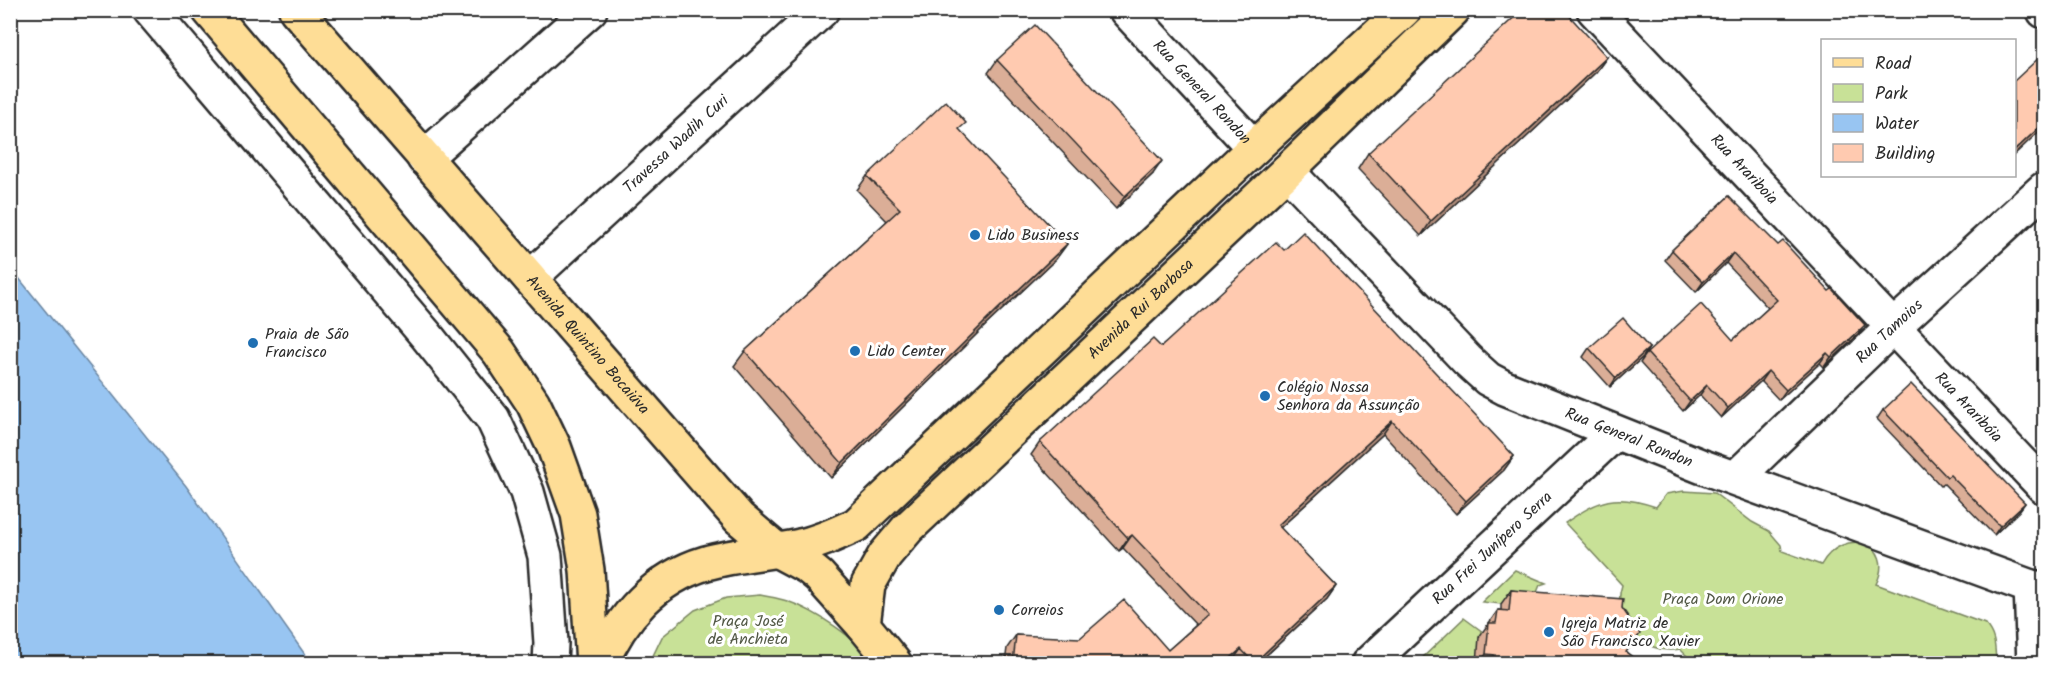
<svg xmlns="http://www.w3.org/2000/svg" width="2055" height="674" font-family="Kalam,sans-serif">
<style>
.green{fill:#c8e197;stroke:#7a8661;stroke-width:1.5}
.water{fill:#98c5f2;stroke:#6c87a2;stroke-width:1.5}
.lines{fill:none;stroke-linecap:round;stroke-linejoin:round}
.minor-casing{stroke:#2b2b2b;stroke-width:38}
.major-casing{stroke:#2b2b2b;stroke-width:38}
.minor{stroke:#fff;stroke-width:33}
.major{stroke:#fedd96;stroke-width:33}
.wall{fill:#dbae97;stroke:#2b2b2b;stroke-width:1.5}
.shaded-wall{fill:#b28d7b;stroke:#2b2b2b;stroke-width:1.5}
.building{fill:#ffcab0;stroke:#2b2b2b;stroke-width:1.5}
.poi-dot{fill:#1f6fb2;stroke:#fff;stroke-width:2}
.labels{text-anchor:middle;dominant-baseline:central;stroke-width:6;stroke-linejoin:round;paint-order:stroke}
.street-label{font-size:16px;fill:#2b2b2b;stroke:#fff}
.poi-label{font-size:16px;fill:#2b2b2b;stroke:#fff;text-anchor:start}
.park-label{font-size:16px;fill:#525846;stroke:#fff}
</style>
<rect width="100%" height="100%" fill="#fff"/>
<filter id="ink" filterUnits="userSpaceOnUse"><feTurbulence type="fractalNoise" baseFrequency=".0167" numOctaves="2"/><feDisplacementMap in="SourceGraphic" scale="12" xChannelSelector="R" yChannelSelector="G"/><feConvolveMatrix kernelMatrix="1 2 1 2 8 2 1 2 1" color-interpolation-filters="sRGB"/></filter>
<g filter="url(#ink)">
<path class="green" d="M1684,491l30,2 38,29 17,9 12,14 1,6 39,14c22,-40 76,-23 55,19l109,40c11,12 10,24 11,39h-302l-14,-14c-36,8 -70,-29 -58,-64l-57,-62c35,-24 50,-30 91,-16l10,-13z
M1515,570l31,13 -6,2 -5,12 -34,7 -19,-2z
M760,595c9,2 18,3 27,6 27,9 72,38 86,62l-224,1 13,-27 33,-27 31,-12z
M1464,618l19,14 -6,31 -61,1z"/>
<path class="water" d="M10,267l176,219 125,177h-300z"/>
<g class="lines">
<g class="minor-casing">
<g id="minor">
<path d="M150,10l276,325 67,84 34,73 18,64 6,87 -1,21"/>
<path id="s1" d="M1126,10l128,138"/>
<path id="s2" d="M1594,10l450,477"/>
<path d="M2044,10v1"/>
<path d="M424,158l166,-148"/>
<path id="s3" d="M1287,171l180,189 21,19 17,9 198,79 328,120 13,2"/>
<path id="s4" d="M530,278l292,-268"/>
<path id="s5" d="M1736,478l157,-151 151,-138"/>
<path d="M2031,587l3,77"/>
<path id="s6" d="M1368,664l247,-231"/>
</g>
</g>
<g class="major-casing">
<g id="major">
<path d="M209,10l290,342 34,51 21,44 24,67 9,56 6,94"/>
<path id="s7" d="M296,10l443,508 39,33 30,16 11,9 44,49 32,39"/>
<path id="s8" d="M863,625l5,-40 17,-30 23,-27 379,-357 166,-161"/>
<path d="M601,664c20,-48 55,-86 105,-101 31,-9 63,-10 94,-17 20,-4 38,-13 56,-21l398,-377 150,-138"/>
</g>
</g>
<use href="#minor" class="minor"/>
<use href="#major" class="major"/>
</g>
<path class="wall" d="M1607,57l-11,15 -175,164 -63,-67 10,-16z
M997,60l156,114 -37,35 -128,-136z
M960,131l107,113 -11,15 -70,66 -155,153 -97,-112 11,-15 142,-130 -30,-31 10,-14z
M1729,196l129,139 -34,32 -4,-4 -41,37 -18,-19 -40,37 -21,-23 -17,16 -43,-48 7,-10 86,-13 35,-32 -42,-45 -30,29 -31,-32 7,-10z
M1284,250l230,206 -10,14 -48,44 -73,-80 -103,94 56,58 -9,13 -69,64h-25l-1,-1 -2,1h-225l2,-15 9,-13 152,15 28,-25 -73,-77 -4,3 -88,-96 9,-13z
M1589,348h60l-6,9 -33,30 -27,-30z
M1883,410l142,93 -6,8 -25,24 -50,-51 -3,2 -64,-67z
M1511,590l111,18 4,44 14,11h-163l2,-26 19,-27h3v-6z"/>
<path class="shaded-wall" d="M1607,57l-11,15 -175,164 10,-15z
M2044,123v4l-30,28v-4z
M1162,161l-9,13 -37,35 9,-13z
M1067,244l-11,15 -70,66 -155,153 11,-15 155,-153z
M1733,253l-7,10 -30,29 7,-10z
M1865,325l-7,10 -34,32 7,-10z
M1649,348l-6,9 -33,30 6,-9z
M1827,353l-7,10 -41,37 7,-10z
M1768,371l-7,10 -40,37 7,-10z
M1707,385l-7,10 -17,16 7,-10z
M1392,421l-9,13 -114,104 9,-13z
M1514,456l-10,14 -48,44 10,-13z
M2025,503l-6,8 -25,24 6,-9z
M1132,535l-9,13 -4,3 9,-13z
M1336,586l-9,13 -69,64h-4z
M1241,649l-9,13 -2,1h-5z
M1486,654l9,1 -6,8h-9z"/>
<path class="building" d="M1522,10h42l43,47 -176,164 -63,-68z
M1035,25l127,136 -37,35 -128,-136z
M2041,56l3,3v64l-30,28v-70z
M946,101l20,22 -7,6 108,115 -70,66 -155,153 -97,-112 155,-142 -33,-33z
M1729,196l49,49 5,-4 46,50 3,-2 33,36 -34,32 -4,-4 -41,37 -18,-19 -40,37 -21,-23 -17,16 -43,-48 54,-49 32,36 44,-40 -44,-47 -30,29 -31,-32z
M1303,232l211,224 -48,45 -74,-80 -114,104 58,61 -82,77 -13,-14 -16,14h-212l3,-28 64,3 44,-38 44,50 40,-35 -76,-80 -4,3 -88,-96 113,-103 8,8 115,-105 8,8z
M1623,318l26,30 -33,30 -27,-30z
M1911,384l114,119 -25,23 -50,-51 -3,2 -64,-67z
M1511,590l112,9 -1,9 18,26 -14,18 14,11h-146l1,-8 -9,-1 3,-31h7l2,-13 11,1z"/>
</g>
<g class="poi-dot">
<circle cx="975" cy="235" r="6"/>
<circle cx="253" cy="343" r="6"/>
<circle cx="855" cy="351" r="6"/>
<circle cx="1265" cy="396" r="6"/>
<circle cx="999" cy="610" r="6"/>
<circle cx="1549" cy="632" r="6"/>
</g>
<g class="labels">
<g class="street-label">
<text stroke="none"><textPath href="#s1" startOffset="112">Rua General Rondon</textPath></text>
<text stroke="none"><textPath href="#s4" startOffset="198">Travessa Wadih Curi</textPath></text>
<text stroke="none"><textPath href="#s2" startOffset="219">Rua Arariboia</textPath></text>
<text stroke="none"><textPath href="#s8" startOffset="430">Avenida Rui Barbosa</textPath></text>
<text stroke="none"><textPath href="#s5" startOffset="212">Rua Tamoios</textPath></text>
<text stroke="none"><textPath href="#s7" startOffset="444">Avenida Quintino Bocaiúva</textPath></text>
<text stroke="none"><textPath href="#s2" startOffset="546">Rua Araribóia</textPath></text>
<text stroke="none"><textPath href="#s3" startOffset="442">Rua General Rondon</textPath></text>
<text stroke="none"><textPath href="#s6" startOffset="170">Rua Frei Junípero Serra</textPath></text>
</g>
<g class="poi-label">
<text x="987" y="235">Lido Business</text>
<text x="265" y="334">Praia de São<tspan x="265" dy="18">Francisco</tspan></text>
<text x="867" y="351">Lido Center</text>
<text x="1277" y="387">Colégio Nossa<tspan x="1277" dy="18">Senhora da Assunção</tspan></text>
<text x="1011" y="610">Correios</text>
<text x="1561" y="623">Igreja Matriz de<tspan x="1561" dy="18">São Francisco Xavier</tspan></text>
</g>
<g class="park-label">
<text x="1723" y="599">Praça Dom Orione</text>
<text x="748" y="621">Praça José<tspan x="748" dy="18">de Anchieta</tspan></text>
</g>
</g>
<rect width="2055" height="674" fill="none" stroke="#fff" stroke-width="36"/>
<rect x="18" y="18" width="2019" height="638" fill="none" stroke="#2b2b2b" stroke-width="2" filter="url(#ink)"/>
<rect x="1821" y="39" width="195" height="138" fill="#ffffff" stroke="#aaaaaa" stroke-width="1.5"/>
<rect x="1833" y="58" width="30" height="9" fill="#fedd96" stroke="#aaaaaa" stroke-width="1.5"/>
<text x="1875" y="69" font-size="18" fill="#2b2b2b">Road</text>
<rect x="1833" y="84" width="30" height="18" fill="#c8e197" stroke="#aaaaaa" stroke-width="1.5"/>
<text x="1875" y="99" font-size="18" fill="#2b2b2b">Park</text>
<rect x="1833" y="114" width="30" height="18" fill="#98c5f2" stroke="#aaaaaa" stroke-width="1.5"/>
<text x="1875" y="129" font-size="18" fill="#2b2b2b">Water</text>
<rect x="1833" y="144" width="30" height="18" fill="#ffcab0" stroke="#aaaaaa" stroke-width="1.5"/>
<text x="1875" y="159" font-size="18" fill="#2b2b2b">Building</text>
</svg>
